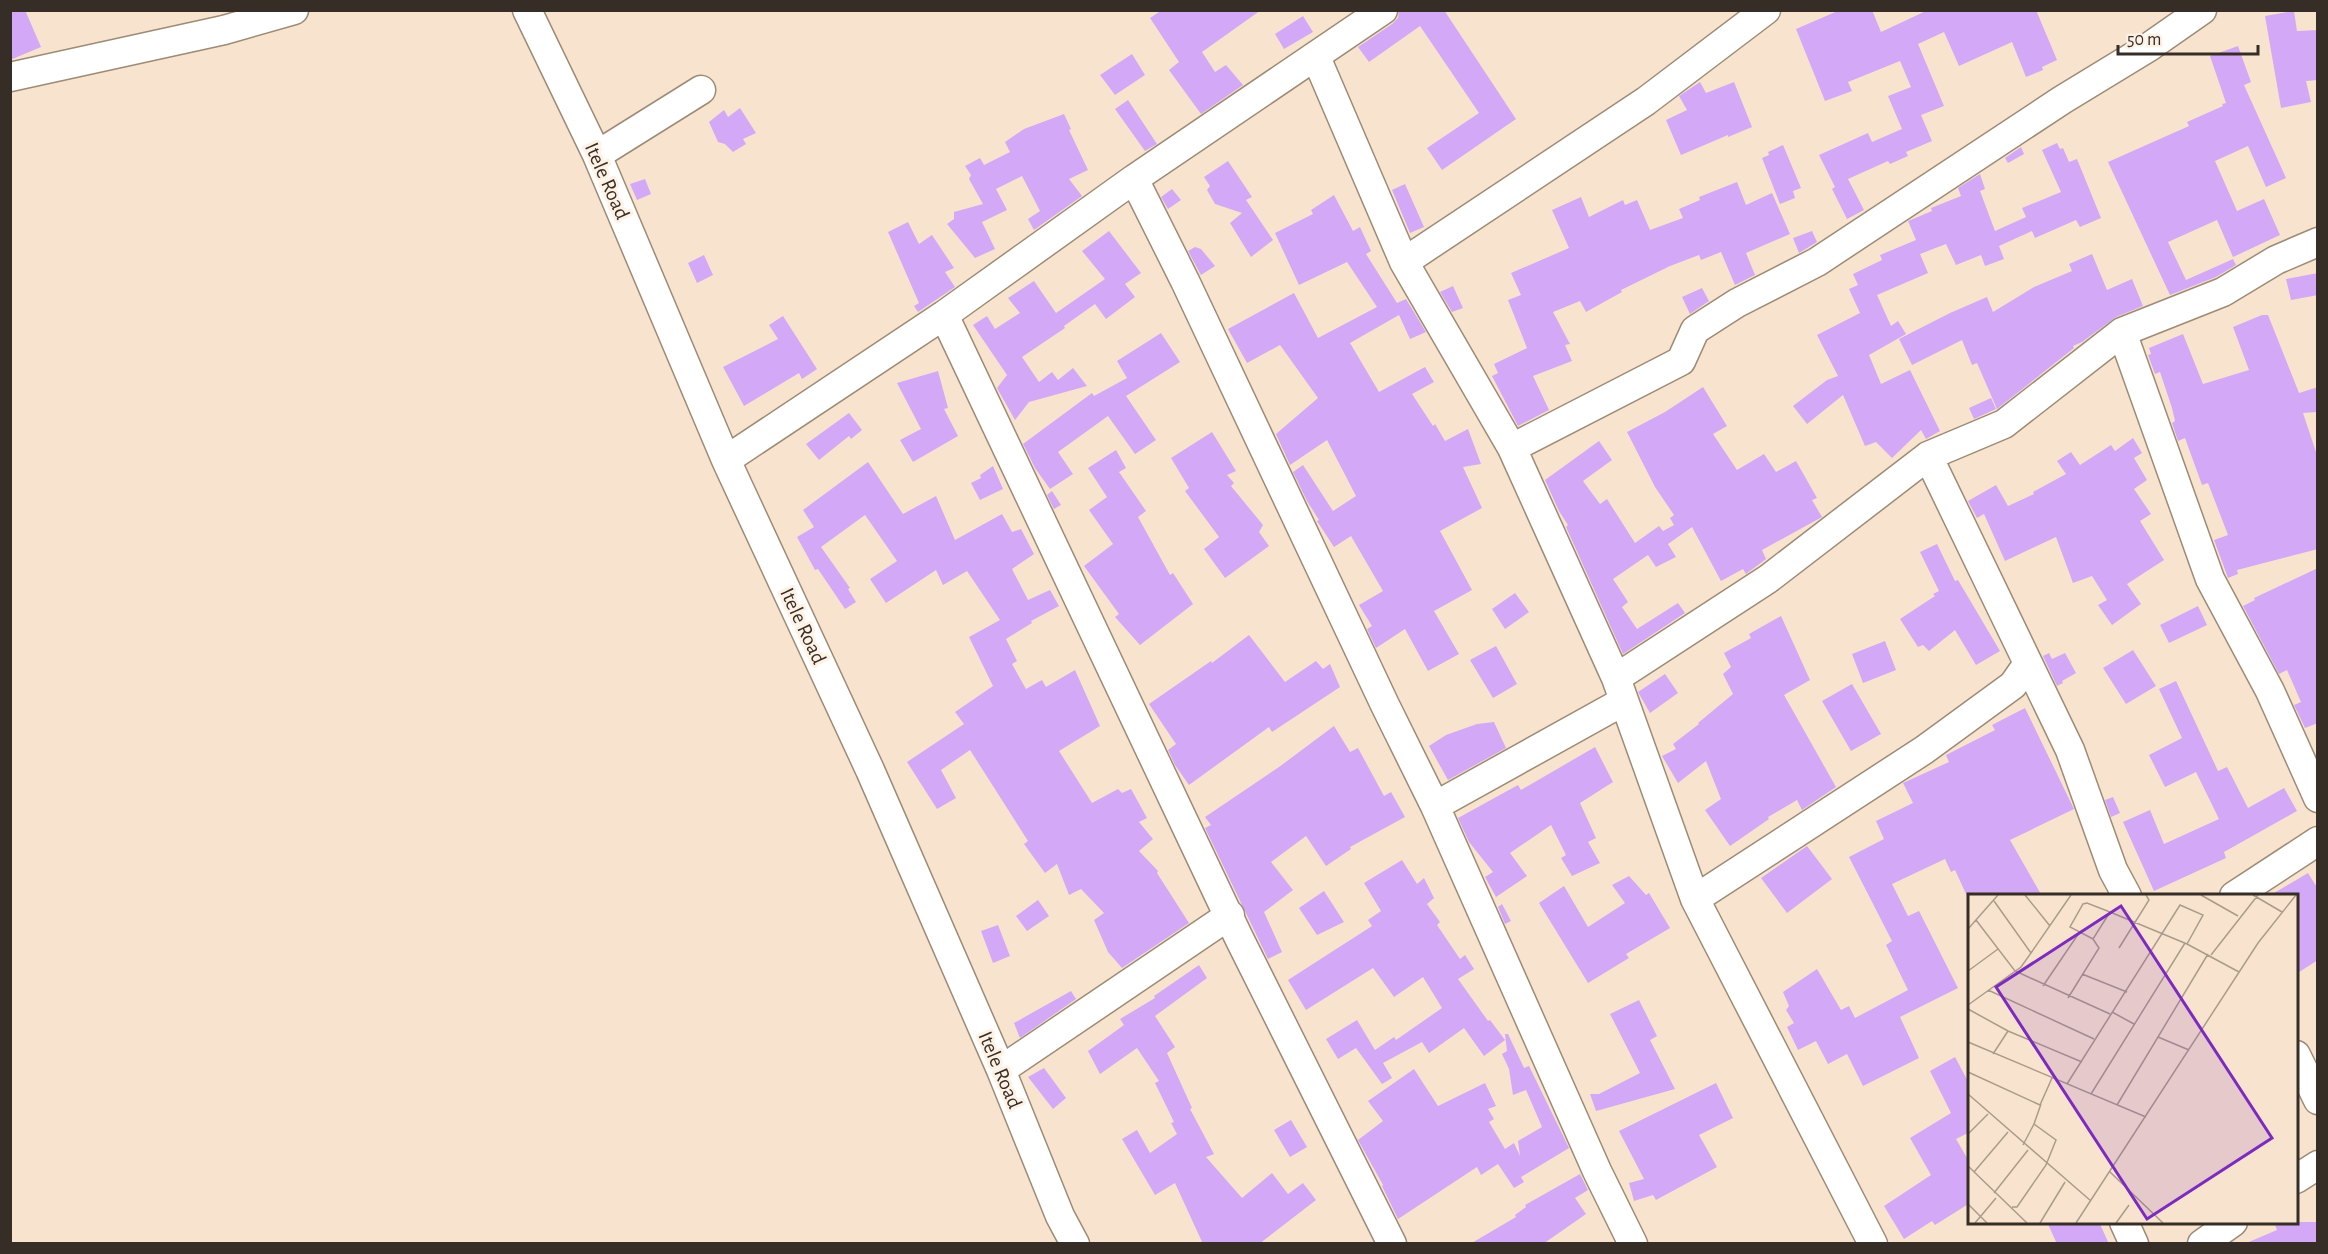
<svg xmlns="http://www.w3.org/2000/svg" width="2328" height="1254" font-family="'Alegreya Sans',sans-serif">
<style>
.building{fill:#d3a8f7}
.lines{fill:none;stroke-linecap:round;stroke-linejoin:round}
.minor-casing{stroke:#9d8b76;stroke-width:31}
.minor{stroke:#fff;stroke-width:28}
.labels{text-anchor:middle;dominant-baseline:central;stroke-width:6;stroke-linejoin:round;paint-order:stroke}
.street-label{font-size:21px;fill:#362e26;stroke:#fff2e5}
.inset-road{fill:none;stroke:#aa9b8b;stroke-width:1.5}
.view{fill:#7b2cbf;fill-opacity:0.15;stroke:#7b2cbf;stroke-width:3}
.inset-edge{fill:none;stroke:#362e26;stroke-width:3}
</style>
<rect width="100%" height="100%" fill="#f8e4ce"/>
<path class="building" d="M10,10h15l16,37 -31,13z
M1162,10h99l-59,42 13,20 11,-7 17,20 -42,29 -32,-44 10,-8 -29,-44z
M1399,10h45l72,109 -74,51 -15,-22 52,-35 -59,-87 -51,36 -11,-15 34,-23 6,-6z
M1840,10h32l9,22 47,-22h108l21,50 -15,7 1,3 -17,7 -14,-35 -53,24 -15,-34 -26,12 26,62 -23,9 11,26 -26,11 2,4 -18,8 -2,-3 -40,18 16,31 -17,9 -15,-30 3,-2 -16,-32 49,-22 4,9 30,-13 -14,-33 23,-9 -11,-26 -52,21 4,9 -27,10 -29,-72z
M2294,11l3,20 21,-1v50l-12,1 5,21 -30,6 -16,-92z
M1303,16l10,16 -29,17 -9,-15z
M2238,46l13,36 -7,3 42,93 -20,9 -18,-41 -33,15 22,50 27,-12 16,36 -47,22 -16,-37 -49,22 18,38 47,-21 3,6 -20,12 -46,18 -62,-133 81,-36 -2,-4 36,-16 -1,-2 4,-1 -16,-47z
M1132,54l13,21 -30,20 -15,-20z
M1700,82l6,11 28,-11 18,45 -24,10v-2l-47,20 -15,-35 21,-10 -8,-14z
M1128,100l29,44 -12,7 -30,-42z
M740,108l16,25 -13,6 3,5 -13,8 -8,-8 -7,-2 -9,-20 15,-12 4,7z
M1064,114l7,15 -2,1 19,40 -19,9 13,17 -48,34 -6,-11 12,-8 -18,-35 -26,13 11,21 -25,12 13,27 -20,9 -28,-34 7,-5v-7l29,-8 -14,-25 2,-4 -6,-9 15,-8 4,7 26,-13 -5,-10 19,-13z
M2057,143l3,6 3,-1 6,14 8,-3 24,59 -21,9 -4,-7 -41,18 -3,-7 -33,15 5,13 -19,7 -4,-11 -25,10 -10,-21 -26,10 8,19 -51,22 14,31 7,-5 8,13 -37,21 12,29 29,-14 30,61 -14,8 -5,-9 -29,28 -16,-16 -11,4 -22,-51 -36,29 -14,-18 34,-26 11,-4 -21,-41 43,-22 -11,-24 9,-4 -5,-11 29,-14 -2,-5 36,-15 -8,-19 24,-10 -1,-3 30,-12 -3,-8 22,-14 5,15 -5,2 15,40 31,-14 -4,-9 39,-16 -19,-42z
M1783,145l18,43 -8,3 2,7 -15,6 -18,-46 7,-3 -1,-3z
M2021,147l3,7 -16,9 -3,-5z
M1228,161l24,36 -6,3 27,40 -22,17 -21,-34 12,-10 -27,-9 -8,-14 3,-4 -6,-9z
M645,179l6,15 -14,6 -7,-16z
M1737,182l9,23 26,-12 18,41 -44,19 9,22 -20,10 -14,-33 -20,8 -2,-5 -29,11 -49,24 1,2 -36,20 -6,-11 -27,11 17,32 -5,1 7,16 -39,15 16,34 -31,16 -26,-50 6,-3 -4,-9 33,-16 -19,-48 13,-5 -10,-22 58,-25 -17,-38 29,-13 8,20 34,-17 2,5 12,-5 13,30 33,-12 -4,-9 21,-9 -1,-3z
M1405,184l19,43 -14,6 -18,-43z
M1172,189l9,11 -13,9 -7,-12z
M1334,195l19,36 7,-4 11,24 -5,3 31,49 9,-4 20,33 -16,7 -11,-24 -49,28 29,49 46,-25 9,15 -22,12 21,32 2,-2 10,17 23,-12 13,35 -18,3 19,41 -42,23 32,59 -38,21 25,43 -31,17 -23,-42 -29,19 -9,-19 5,-3 -13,-21 24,-14 -32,-55 -17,11 -17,-26 2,-1 -12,-19 -14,-29 10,-7 30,46 23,-15 -29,-56 -37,25 -14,-31 42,-36 -38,-53 -33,18 -19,-34 66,-36 24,45 59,-31 -30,-45 -48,23 -24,-52 38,-19 -2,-4z
M908,222l11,22 13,-9 22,33 -9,4 10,15 -37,25 -4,-6 5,-3 -31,-71z
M1109,231l32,42 -16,11 10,13 -29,22 -11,-15 -31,22 1,2 -43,29 17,25 13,-10 6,8 15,-12 14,18 -58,16 -14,18 -18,-32 10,-13 -34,-50 14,-9 8,13 25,-16 -12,-15 26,-17 22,32 49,-34 -23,-28z
M1812,231l5,11 -18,11 -6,-15z
M1195,247l6,2 14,17 -14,9 -13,-24z
M2092,254l15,36 25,-11 11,27 -27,11 -34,25 -9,4 1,2 -77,61 -20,-46 -5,2 -10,-25 -50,25 -13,-26 51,-26 37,-16 6,15 41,-25 38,-16 -3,-7z
M704,255l9,20 -16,8 -9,-20z
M2318,273v22l-27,5 -5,-21z
M1453,286l10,22 -11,4 -12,-20z
M1702,288l7,13 -19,13 -8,-17z
M2262,315h6l31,78 19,-6 -2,25 -13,1 15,45v91l-81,21 1,4 -10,4 -14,-38 14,-5 -20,-52 -6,2 -17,-47 -7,3 -6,-18 3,-2 -3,-13 -12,-36 -5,2 -7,-19 3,-1 -2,-6 34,-14 20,50 46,-14 -16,-43z
M783,316l34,53 -15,10 -3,-6 -55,33 -21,-39 55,-28 -9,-14z
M1161,333l19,29 -54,34 30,44 -21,14 -27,-38 -50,36 15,22 -23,15 -15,-21 -12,-24 69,-51 2,3 33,-18 -10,-17z
M938,371l10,37 -4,1 14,27 -45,26 -13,-22 21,-11 -24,-46z
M1703,387l24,39 -14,8 24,36 27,-16 12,18 20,-11 21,37 -5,2 10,17 -60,33 4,9 -20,15 -3,-5 -22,12 -29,-54 -24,17 8,13 -20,10 -8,-12 -35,24 15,23 -6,5 15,22 41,-26 7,10 -62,41 -57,-127 2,-2 -9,-14 -14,-31 54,-39 13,19 -29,21 17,23 7,-5 28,44 24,-17 4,5 11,-6 -4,-7 4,-3 -19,-28 -28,-55 38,-20z
M1991,398l5,11 -22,10 -5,-11z
M849,413l13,17 -11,9 -2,-3 -30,24 -13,-16z
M1212,432l24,39 -9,4 7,8 -3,3 32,39 -4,7 10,14 -44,32 -21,-29 15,-12 -34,-46 4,-3 -18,-30z
M2133,438l9,15 -8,5 13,22 -13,9 17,25 -11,7 24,39 -37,24 14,20 -29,21 -14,-20 9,-5 -15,-24 -19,7 -17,-46 -51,24 -21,-47 -7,4 -9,-17 28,-16 12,21 26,-12 -1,-2 33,-18 -9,-13 14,-9 9,13 31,-20 4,6z
M1116,450l10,18 -7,4 27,39 -8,6 32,58 3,-2 20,31 -53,41 -25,-28 4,-3 -35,-48 29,-22 -24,-34 18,-13 -19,-29z
M868,462l35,52 33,-18 19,44 47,-26 10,18 9,-3 13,25 -22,15 16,31 22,-10 9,16 -28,15 1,2 -26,16 11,22 -5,3 14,25 16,-9 4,7 29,-17 25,56 -41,25 33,52 26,-14 4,4 9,-4 16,29 -8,4 14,17 -14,12 19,20 -1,2 32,50 -67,45 -14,-16 -14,-32 10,-7 -23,-24 -12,6 -12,-31 -12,9 -21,-29 4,-3 -58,-91 -29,20 15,28 -19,11 -30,-47 57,-38 -9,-12 38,-26 -24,-49 31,-17 -33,-49 -24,14 -7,-15 -50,33 -16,-24 27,-18 -32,-46 -44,32 29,41 -2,1 8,13 -11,7 -27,-40 -3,1 -18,-33 17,-10 -11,-17z
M993,466l10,23 -23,11 -9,-17 10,-5 -1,-3z
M1052,491l9,14 -7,4 -7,-14z
M1937,544l18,37 3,-1 42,71 -24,14 -21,-35 -26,21 -6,-6 -5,2 -18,-28 35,-23 -2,-2 6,-3 -19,-39z
M2318,568v155l-13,5 -11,-23 7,-3 -14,-32 -8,4 -36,-68 12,-6 -1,-2z
M1515,593l14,19 -24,17 -13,-20z
M2198,606l9,19 -38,18 -9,-18z
M1781,616l29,64 -26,15 52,92 -34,23 -5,-10 -29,17 1,2 -39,27 -25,-36 16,-11 -15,-38 -28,22 -16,-27 14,-7 -3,-5 26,-20 -1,-1 35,-29 -10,-20 8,-7 -7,-14 27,-15 -2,-4z
M1249,635l36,47 31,-21 7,8 7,-5 10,23 -68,45 -3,-5 -80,58 -14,-20 -7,-15 8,-6 -27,-40 62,-43 1,2z
M1885,641l11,29 -33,13 -11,-29z
M1496,646l21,38 -24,14 -23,-38z
M2133,650l23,36 -30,18 -23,-36z
M2049,653l3,6 13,-6 11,20 -14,8 1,2 -6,3 -14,-30z
M1665,674l13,19 -28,20 -12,-21z
M2176,681l42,90 9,-4 21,41 36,-20 13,23 -73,41 2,6 -72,33 -31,-69 27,-12 14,34 55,-25 -23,-47 -31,15 -16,-32 33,-17 -23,-49z
M1852,684l29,50 -30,17 -29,-50z
M2025,708l49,101 -64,31 32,56h-75l-12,-26 -4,2 -6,-13 -53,25 16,32 11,-5 39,77 -58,29 19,41 -56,28 -16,-32 -19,10 -12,-23 -18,9 -11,-23 7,-4 -8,-13 3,-4 -6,-14 34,-23 24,41 8,-4 6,12 53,-28 -22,-45 6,-4 -43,-84 35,-18 -8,-18 37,-18 -10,-20 46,-21 -3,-7 49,-25 -3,-5z
M1494,722l12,26 -58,32 -19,-34 17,-11 31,-11z
M1334,726l16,26 8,-4 26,48 7,-4 14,25 -55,30 1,2 -25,17 -20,-30 -35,26 22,28 -29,22 18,40 -14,7 -63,-131 6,-3 -6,-8 74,-50z
M1595,747l18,35 -33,21 16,35 -8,4 12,21 -28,13 -11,-18 5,-3 -15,-30 -41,28 17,23 -31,21 -11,-20 8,-5 -24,-30 -11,-24 60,-33 3,5z
M2113,797l7,16 -9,4 -6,-17z
M1807,846l25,33 -45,34 -26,-35z
M1402,860l15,24 7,-6 10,20 -7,6 13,18 -3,3 23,34 5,-4 9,14 -16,10 30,42 2,-1 15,20 -21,16 -20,-28 -35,25 -7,-11 -39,21 9,15 -10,6 -26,-36 -18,11 -12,-20 31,-19 18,30 19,-13 2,3 46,-32 -19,-31 -29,20 -21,-29 -67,42 -18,-30 84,-54 -4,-6 13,-9 -17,-28z
M2308,873l10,16v71l-22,14v-78h-27z
M1629,876l17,19 3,-2 21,35 -44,26 3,4 -41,25 -49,-80 25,-17 24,41 37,-24 -13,-18z
M1324,891l20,31 -27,13 -18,-27z
M1038,900l11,16 -22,15 -11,-15z
M1502,904l9,17 -6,3 -7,-17z
M998,925l12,31 -17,7 -12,-32z
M1199,965l8,13 -52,38 20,31 -8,6 25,55 -2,1 24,45 -8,3 36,41 30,-25 16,21 15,-11 13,17 -57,44h-56l-28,-61 -20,12 -33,-56 15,-9 13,23 27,-19 -6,-11 3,-1 -19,-39 4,-2 -22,-33 -37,26 -12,-23 36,-26 -4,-6 35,-21 -1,-2z
M1071,991l5,8 -56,39 -6,-15z
M1639,1000l18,36 -7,4 25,49 -79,22 -6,-17h9l41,-21 -30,-59z
M1505,1034h3l16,34 5,-2 40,82 -48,29 3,5 -10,6 -16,-24 -17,11 -4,-8 -79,52 -16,-33 1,-1 -25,-45 25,-19 -15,-20 46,-32 24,37 47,-23 11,23 -8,3 6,10 -5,3 16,27 9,-6 6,13 -2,-15 24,-14 -16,-37 -13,5 -4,-26 -7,-15 5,-3z
M1955,1057l15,28v47l-14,7 14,24v40l-35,22 -3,-4 -28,18 -20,-33 47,-31 -21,-37 41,-25 -21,-42z
M1044,1068l22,30 -13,11 -25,-32z
M1716,1083l17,35 -34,17 18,32 -61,33 -3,-5 -19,6 -5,-18 15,-4 -25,-48z
M1291,1120l16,27 -17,10 -16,-27z
M1580,1174l8,16 -13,8 11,16 -43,30h-73l46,-27 -1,-2 11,-8 -1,-2z
M2047,1222h52l10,22h-52z
M2274,1222h44v22h-74l33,-14z"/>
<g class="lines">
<g class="minor-casing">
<path id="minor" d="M527,10l70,145 129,305 144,310 131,300 59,146 15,28
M1316,57l88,205 108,186 104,230 79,221 178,345
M10,77l214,-47 70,-20
M597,155l104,-65
M1134,179l51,102 200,424 50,101 162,365 36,73
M1404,262l242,-161 120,-91
M944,315l295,623 153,306
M2122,332l88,247 60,112 48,107
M1512,448l169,-87 14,-31 42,-27 80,-41 245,-162 87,-53 53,-37
M1928,456l142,294 43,120 14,26
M726,460l218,-145 190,-136 249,-169
M1616,678l152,-99 160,-123 76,-32 118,-92 101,-40 53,-32 42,-18
M1435,806l189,-105
M2234,896l84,-55
M1695,899l229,-149 89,-65 14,-20
M2296,1055l22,45
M1001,1070l229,-155
M2296,1179l22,-14
M2124,1222l10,22
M2202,1244l31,-22"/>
</g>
<use href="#minor" class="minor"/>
</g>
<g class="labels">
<g class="street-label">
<text transform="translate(607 181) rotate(66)">Itele Road</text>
<text transform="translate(803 626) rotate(65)">Itele Road</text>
<text transform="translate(1000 1070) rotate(67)">Itele Road</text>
</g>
</g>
<g transform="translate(1968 894)">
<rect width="330" height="330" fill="#f8e4ce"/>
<path class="inset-road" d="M57,1l25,31M233,1l37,21M285,1l29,17M142,18l-17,27 -23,-12 13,-23 4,-1 23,9 77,32 52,28M8,26l39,51 95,43M0,35l30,-34M151,54l30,-48 -3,-5M63,59l40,-58M243,61l47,-60M0,77l30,-22M114,80l45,18M75,92l36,-53M20,96l106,49M100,104l31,-50 -6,-9M0,111l53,-38 10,-14 -37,-52M0,115l40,22 74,31M144,118l22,12M190,143l31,13M0,148l178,75M25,160l15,-23M0,178l72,33 12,-27M99,190l113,-179 23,10 -16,29M0,200l123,107M123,200l94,-151M149,211l91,-151M0,240l20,-20M55,251l11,-21M0,272l59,57M6,278l34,-40M142,278l53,51M26,299l34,-43M0,310l19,19M44,313h5l29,-42 10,-25 -22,-16 7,-20M7,329l21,-25M72,329l25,-41M108,329l182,-280 38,-48M148,329l13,-18"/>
<path class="view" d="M153,12l151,232 -125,81 -151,-232z"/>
<rect width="330" height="330" class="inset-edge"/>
</g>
<rect width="2328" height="1254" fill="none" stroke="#362e26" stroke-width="24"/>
<path d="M2118 45v9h140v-9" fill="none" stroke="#362e26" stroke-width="3"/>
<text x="2127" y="45" font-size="18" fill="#362e26" stroke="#fff2e5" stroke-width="4.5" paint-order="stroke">50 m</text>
</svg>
